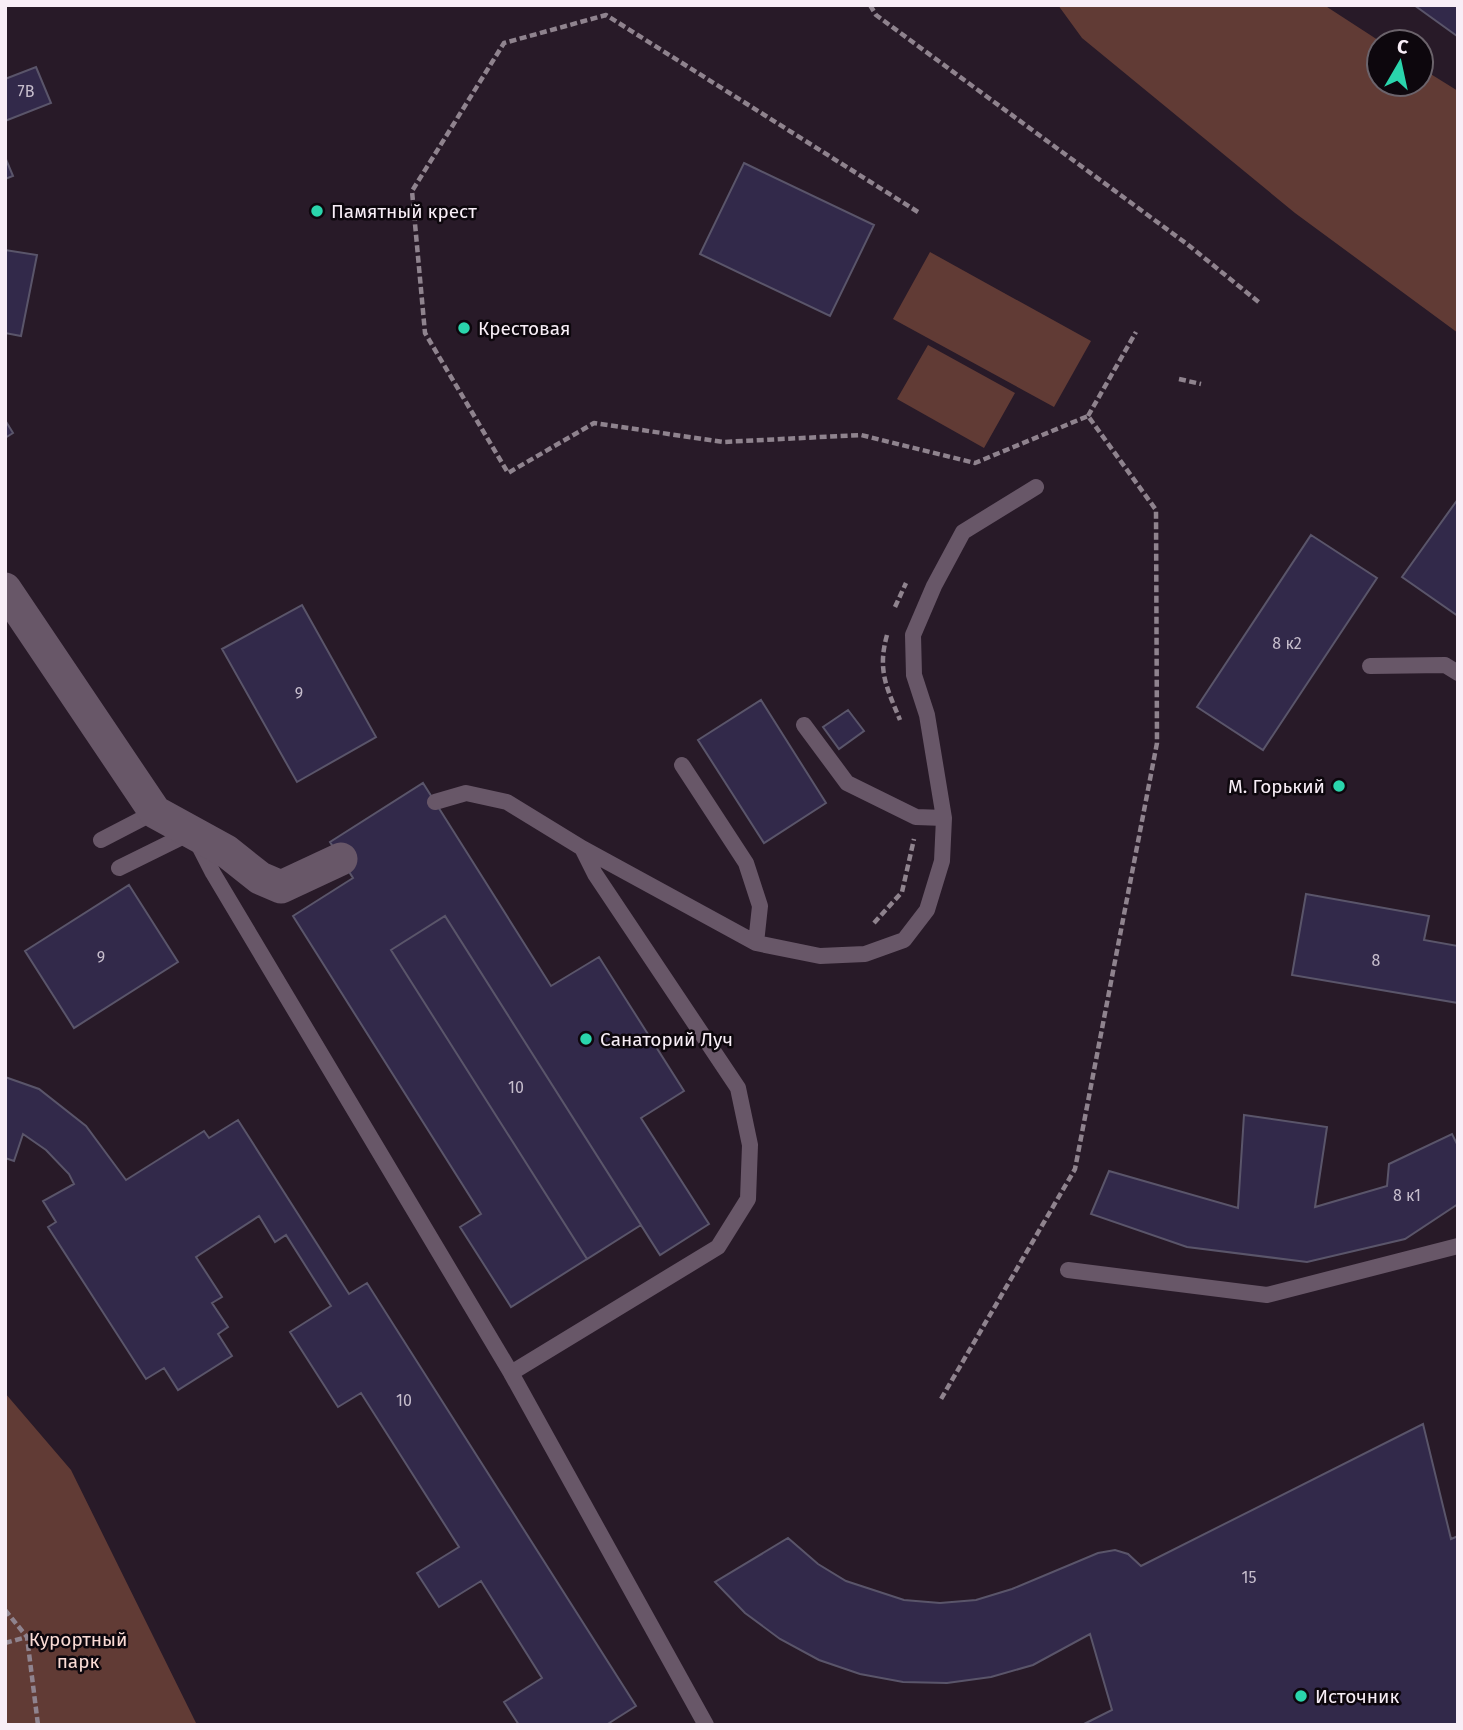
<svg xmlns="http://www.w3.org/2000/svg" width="1463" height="1730" font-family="'Fira Sans',sans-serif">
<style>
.green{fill:#613b35}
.building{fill:#32294a;stroke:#5a556a;stroke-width:2}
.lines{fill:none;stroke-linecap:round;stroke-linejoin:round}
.path{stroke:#8f838e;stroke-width:4.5;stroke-dasharray:7 3.5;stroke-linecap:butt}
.lane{stroke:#685768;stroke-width:16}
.street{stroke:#685768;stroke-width:33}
.poi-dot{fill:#2ad5ac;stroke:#0d070d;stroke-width:2.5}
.labels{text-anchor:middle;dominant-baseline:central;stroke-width:5;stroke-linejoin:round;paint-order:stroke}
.number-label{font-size:16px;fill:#c6bdcc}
.poi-label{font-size:19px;fill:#f8eef7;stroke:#0d070d;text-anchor:start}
.park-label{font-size:19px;fill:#fadbd5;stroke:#0d070d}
</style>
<rect width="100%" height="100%" fill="#281a28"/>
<path class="green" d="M1058,5h266l57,37 -2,42h42v-16l37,23v242l-163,-120 -213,-175z
M930,252l161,89 -37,66 -161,-88z
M928,345l87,48 -31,55 -87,-49z
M5,1393l66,77 126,255h-192z"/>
<path class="building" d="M1414,5h44v30l-1,1z
M36,67l15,36 -46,18v-42z
M5,157l8,19 -8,3z
M744,163l130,62 -44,91 -130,-62z
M5,250l32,5 -16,81 -16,-3z
M5,420l8,13 -8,5z
M1458,499v117l-56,-39z
M1311,535l66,43 -114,172 -66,-43z
M302,605l74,132 -79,45 -75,-133z
M761,700l65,103 -62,40 -66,-103z
M848,710l16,21 -25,18 -16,-22z
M423,783l128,203 48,-29 85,134 -43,27 68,106 -49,31 -215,-339 -54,34 196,309 -76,48 -51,-80 21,-13 -188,-298 60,-38 -23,-36z
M129,885l49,77 -104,66 -49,-77z
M1306,894l123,22 -5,24 34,6v57l-166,-28z
M445,916l196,309 -54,34 -196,-309z
M5,1077l34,12 47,37 40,54 78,-49 5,7 29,-18 111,174 18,-11 269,423 -30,19h-87l-15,-23 38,-24 -61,-97 -42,26 -22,-34 42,-26 -98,-154 -23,14 -48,-75 41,-26 -45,-71 -11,7 -16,-26 -63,41 26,40 -10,6 16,24 -10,7 14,22 -54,34 -14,-22 -18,11 -98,-152 8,-5 -13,-21 31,-17 -5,-10 -23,-24 -23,-16 -9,27 -9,-3z
M1244,1115l83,12 -12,80 72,-21 2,-22 63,-30 6,12v58l-53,35 -98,23 -120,-15 -96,-33 18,-43 129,37z
M1423,1424l28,115 7,-3v189h-376l30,-15 -22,-76 -57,31 -42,12 -44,6 -44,-1 -43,-8 -41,-14 -39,-21 -35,-26 -30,-31 73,-44 30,26 28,17 58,19 36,3 36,-3 36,-11 86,-36 17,-3 13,4 13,12z"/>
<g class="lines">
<path class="path" d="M870,5l6,10 311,229 74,60
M918,212l-312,-197 -102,28 -92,148 13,142 83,140 86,-50 129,19 138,-7 114,28 113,-47 68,94 1,233 -82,426 -134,230
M1179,379l22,5
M1088,416l48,-84
M895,607l11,-24
M887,635c-10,36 0,53 13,85
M874,923l28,-31 12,-53
M5,1610l22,27 11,88
M5,1643l22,-6"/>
<path class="lane" d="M1370,666l75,-1 13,8
M804,725l43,58 69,34 28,1
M682,765l64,98 14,43 -4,37
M435,802l31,-9 41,9 75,46 174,95 64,13 45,-2 39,-14 23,-30 15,-49 2,-43 -17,-103 -13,-40 -1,-40 21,-49 29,-54 73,-45
M101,840l54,-28
M119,868l73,-36 21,41 298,500 195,352
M1068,1270l199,25 191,-49
M511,1373l207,-126 30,-48 2,-54 -12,-57 -143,-214 -13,-26"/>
<path class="street" d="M5,589l150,223 71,39 34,27 21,9 60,-28"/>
</g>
<g class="poi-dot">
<circle cx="317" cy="211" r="7"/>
<circle cx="464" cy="328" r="7"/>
<circle cx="1339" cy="786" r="7"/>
<circle cx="586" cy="1039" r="7"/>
<circle cx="1301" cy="1696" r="7"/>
</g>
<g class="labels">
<g class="number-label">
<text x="26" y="91">7В</text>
<text x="1287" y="643">8 к2</text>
<text x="299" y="693">9</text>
<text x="101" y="957">9</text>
<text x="1376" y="960">8</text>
<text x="516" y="1087">10</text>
<text x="1407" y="1195">8 к1</text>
<text x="404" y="1400">10</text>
<text x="1249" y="1577">15</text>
</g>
<g class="poi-label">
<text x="331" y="211">Памятный крест</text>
<text x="478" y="328">Крестовая</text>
<text x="1325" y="786" text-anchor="end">М. Горький</text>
<text x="600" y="1039">Cанаторий Луч</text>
<text x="1315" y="1696">Источник</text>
</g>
<g class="park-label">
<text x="78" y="1639">Курортный<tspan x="78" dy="22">парк</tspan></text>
</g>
</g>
<rect width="1463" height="1730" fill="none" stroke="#f8eef7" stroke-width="14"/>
<g transform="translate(1400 63) rotate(9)"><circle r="33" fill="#0d070d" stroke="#6b636b" stroke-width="2"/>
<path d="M0-5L12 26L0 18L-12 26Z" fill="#2ad5ac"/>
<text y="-10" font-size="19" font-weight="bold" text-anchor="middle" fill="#f8eef7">С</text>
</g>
</svg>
